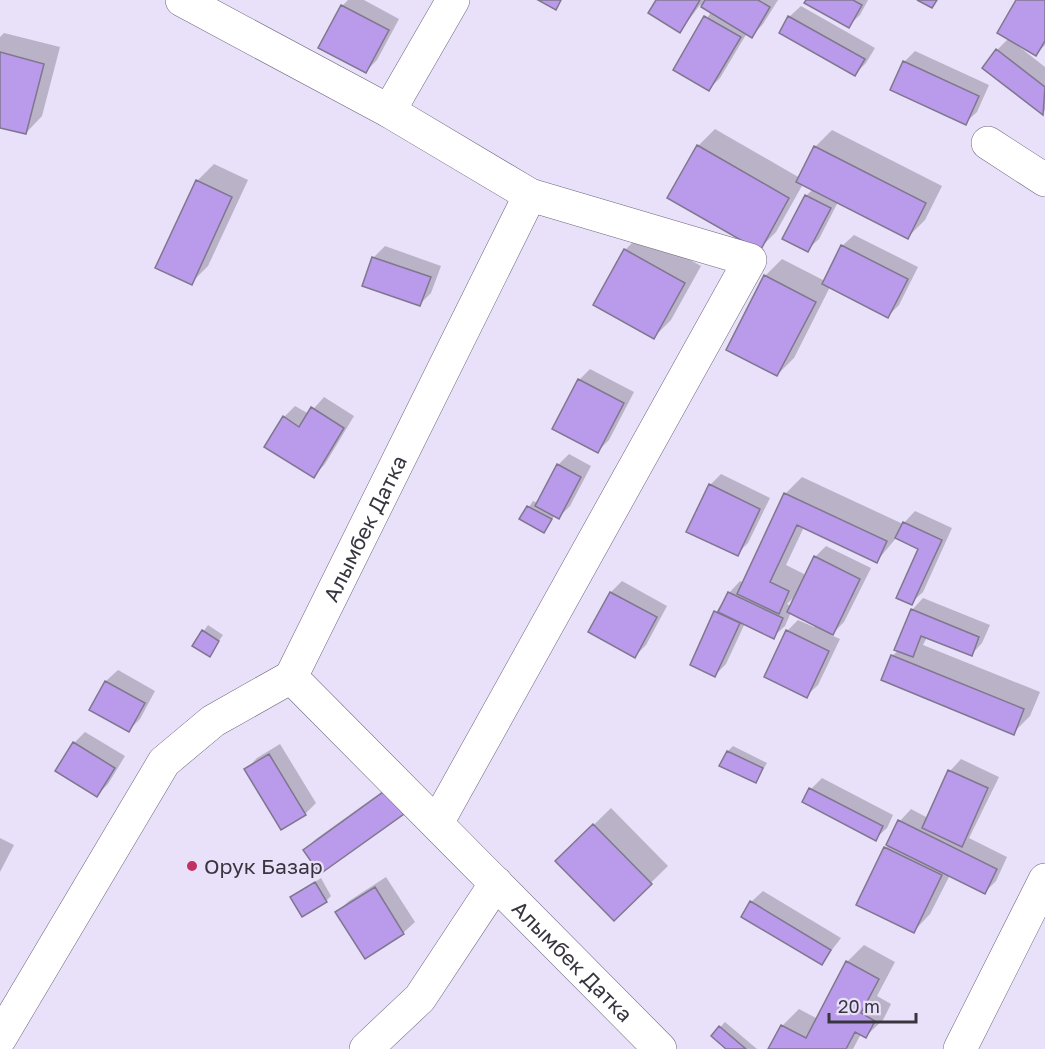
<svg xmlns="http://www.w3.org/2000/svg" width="1045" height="1049" font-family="'Golos Text',sans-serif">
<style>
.shadow{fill:#0003;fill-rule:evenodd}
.building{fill:#ba9aea;stroke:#7f778e;stroke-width:1.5}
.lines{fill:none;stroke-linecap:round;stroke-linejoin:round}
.minor-casing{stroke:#6e667c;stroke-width:34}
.minor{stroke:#fff;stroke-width:33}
.poi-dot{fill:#c03262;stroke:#e9e0fa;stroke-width:2}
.labels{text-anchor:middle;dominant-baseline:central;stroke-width:4.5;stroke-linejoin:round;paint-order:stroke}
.street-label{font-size:21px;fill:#38353f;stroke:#e9e0fa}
.poi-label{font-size:21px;fill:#38353f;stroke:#e9e0fa;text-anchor:start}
</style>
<rect width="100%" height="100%" fill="#e9e0fa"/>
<path class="shadow" d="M348,0h16l35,19 -22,41 -11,11 -24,-65z
M657,0h121l-15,24 -11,12 -5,-3 -27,45 -11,11 -34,-20 36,-57 -11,-7 -20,26z
M807,0h61l-8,15 -12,11z
M1018,0h27v45l-9,9 -23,-12 32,25v43l-2,3 -46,-63 12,-12z
M801,6l74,42 -9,15 -11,11 -66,-57z
M4,33l56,14 -18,69 -16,17 -26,-7v-89z
M915,51l74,34 -12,27 -12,11 -61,-61z
M715,129l85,49 15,-31 17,-17 110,56 -17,34 -17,17 -70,-35 -19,37 -12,11 -1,-54 7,-7 -10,-5 -27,48 -17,17 -61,-103z
M214,164l34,16 -40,86 -17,17 6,-102z
M642,233l59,33 -30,54 -17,17 -29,-87z
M854,235l64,32 -19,38 -11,11 -58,-29 -36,71 -17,17 -49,-26 37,-73 17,-17 43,22 17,-35z
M385,246l56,20 -10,27 -11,11 -47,-46z
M590,369l44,23 -25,48 -11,11 -19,-71z
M324,397l30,19 -29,48 -11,12 -30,-59 11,-11 14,8z
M569,454l22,12 -21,40 -11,11 -4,-2 -11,16 -23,-12 12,-18 5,2 20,-38z
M721,474l49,24 -22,45 -11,11 -27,-69z
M802,477l101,47 12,-13 37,17 -29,64 -12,11 9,-55 -23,-11 -20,24 -73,-34 -18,38 20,10 9,-18 11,-11 45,22 -27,54 -13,13 9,4 -22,46 -12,11 -19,-65 11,-11 16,7 1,-3 -24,-12 -6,14 -12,11 -28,-14 -19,41 -11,11 1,-63 13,-19 11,-12 4,2 41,-89zM796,595l-5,11 -4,-2z
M622,581l45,25 -21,39 -11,11 -45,-24 21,-40z
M923,598l67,27 -8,18 -11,12 -44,-18 -4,8 117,47 -10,24 -17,17 -121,-77 7,-6 13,-40z
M208,625l15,10 -14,20 -15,-10z
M118,670l37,21 -15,28 -11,11 -38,-21 15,-28z
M85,732l40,24 -17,28 -11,11 -23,-52z
M280,744l36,59 -11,11 -59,-44 11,-12z
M733,746l34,17 -11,18 -28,-30z
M961,759l38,18 -30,61 38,19 -11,24 -11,11 -35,-17 -20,39 -16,17 -28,-83 14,-27 11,-12 17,9 22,-47z
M822,778l71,37 -6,13 -12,11 -64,-50z
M398,780l16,22 -109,48 11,-11z
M611,808l57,58 -54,53 -57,-58z
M0,838l14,7 -14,27z
M386,877l29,45 -12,11 -37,24 -29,-45 12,-11z
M321,878l10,18 -5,5 -34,-4z
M763,891l78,47 -19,25 -71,-61z
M864,945l31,17 -18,34 14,8 -8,16 -17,16 -5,-2 -8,15h-83l12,-23 17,-17 19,10 29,-57z
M725,1022l32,27h-28l-16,-14z"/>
<path class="building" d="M538,0h23l-5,10z
M656,0h44l-20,33 -32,-20z
M705,0h53l12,7 -18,31 -51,-31z
M806,0h47l9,5 -13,23 -45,-25z
M917,0h20l-5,8z
M1016,0h29v41l-9,15 -39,-23z
M341,5l48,25 -23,43 -48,-25z
M704,16l37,21 -32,54 -36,-21z
M788,16l77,43 -10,17 -76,-43z
M996,49l49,38 -2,28 -61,-47z
M0,52l44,12 -18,70 -26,-6z
M903,61l76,35 -13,29 -76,-35z
M697,145l92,53 -29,53 -93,-53z
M814,146l112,57 -18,36 -112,-57z
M196,180l36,17 -40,88 -37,-17z
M805,195l26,13 -23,44 -26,-13z
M841,245l67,34 -20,39 -66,-34z
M624,249l61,34 -31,56 -61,-34z
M372,257l59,20 -11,29 -58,-20z
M764,275l52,27 -39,74 -51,-26z
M578,379l46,24 -26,50 -46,-24z
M311,407l33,21 -30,50 -50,-31 19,-31 16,11z
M557,464l24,13 -22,42 -24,-13z
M709,484l51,25 -22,47 -52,-24z
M784,493l103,48 -10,22 -80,-38 -27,57 19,9 -10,23 -42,-20z
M527,506l25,13 -8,14 -25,-14z
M903,522l39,18 -30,65 -16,-7 22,-49 -23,-11z
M814,556l46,23 -27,56 -46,-23z
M610,592l47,25 -22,41 -47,-26z
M728,592l55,26 -9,21 -56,-27z
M911,609l68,28 -7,19 -51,-20 -8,21 -19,-7z
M714,611l26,12 -25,54 -25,-12z
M202,630l17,11 -9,16 -18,-11z
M786,630l43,21 -22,47 -43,-21z
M891,655l133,54 -10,26 -133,-55z
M105,681l40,22 -16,29 -40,-22z
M73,742l42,26 -18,29 -42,-26z
M727,751l36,17 -7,15 -37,-17z
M269,754l37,61 -25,15 -37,-61z
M948,770l40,18 -26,59 -40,-19z
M809,788l74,38 -7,15 -74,-39z
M386,790l18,24 -84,60 -17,-24z
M898,820l99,49 -12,25 -99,-49z
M593,824l59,60 -38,37 -59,-60z
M884,847l58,28 -28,58 -58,-28z
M315,882l12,20 -25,15 -12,-20z
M375,887l29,47 -39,25 -30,-47z
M750,901l81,49 -9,15 -81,-48z
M846,961l33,18 -18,34 14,8 -9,17 -11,-6 -9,17h-78l13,-24 25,13z
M719,1026l27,23h-20l-15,-13z"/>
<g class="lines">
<g class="minor-casing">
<g id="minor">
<path d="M182,0l207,111 141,84 220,65 -313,563"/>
<path d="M389,111l64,-111"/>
<path d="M988,143l57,37"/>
<path id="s1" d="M291,677l239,-482"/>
<path id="s2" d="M291,677l369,372"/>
<path d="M0,1038l164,-276 49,-41 78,-44"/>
<path d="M366,1049l54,-51 76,-115"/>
<path d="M960,1049l85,-169"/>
</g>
</g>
<use href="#minor" class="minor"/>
</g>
<circle class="poi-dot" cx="192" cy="866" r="6"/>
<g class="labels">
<g class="street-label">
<text stroke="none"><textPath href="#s1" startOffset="166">Алымбек Датка</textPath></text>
<text stroke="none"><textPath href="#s2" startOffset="400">Алымбек Датка</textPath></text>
</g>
<g class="poi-label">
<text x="204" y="866">Орук Базар</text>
</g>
</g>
<path d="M829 1013v9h87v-9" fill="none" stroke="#38353f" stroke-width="3"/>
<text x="838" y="1013" font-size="18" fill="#38353f" stroke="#e9e0fa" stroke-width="4.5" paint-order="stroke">20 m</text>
</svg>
